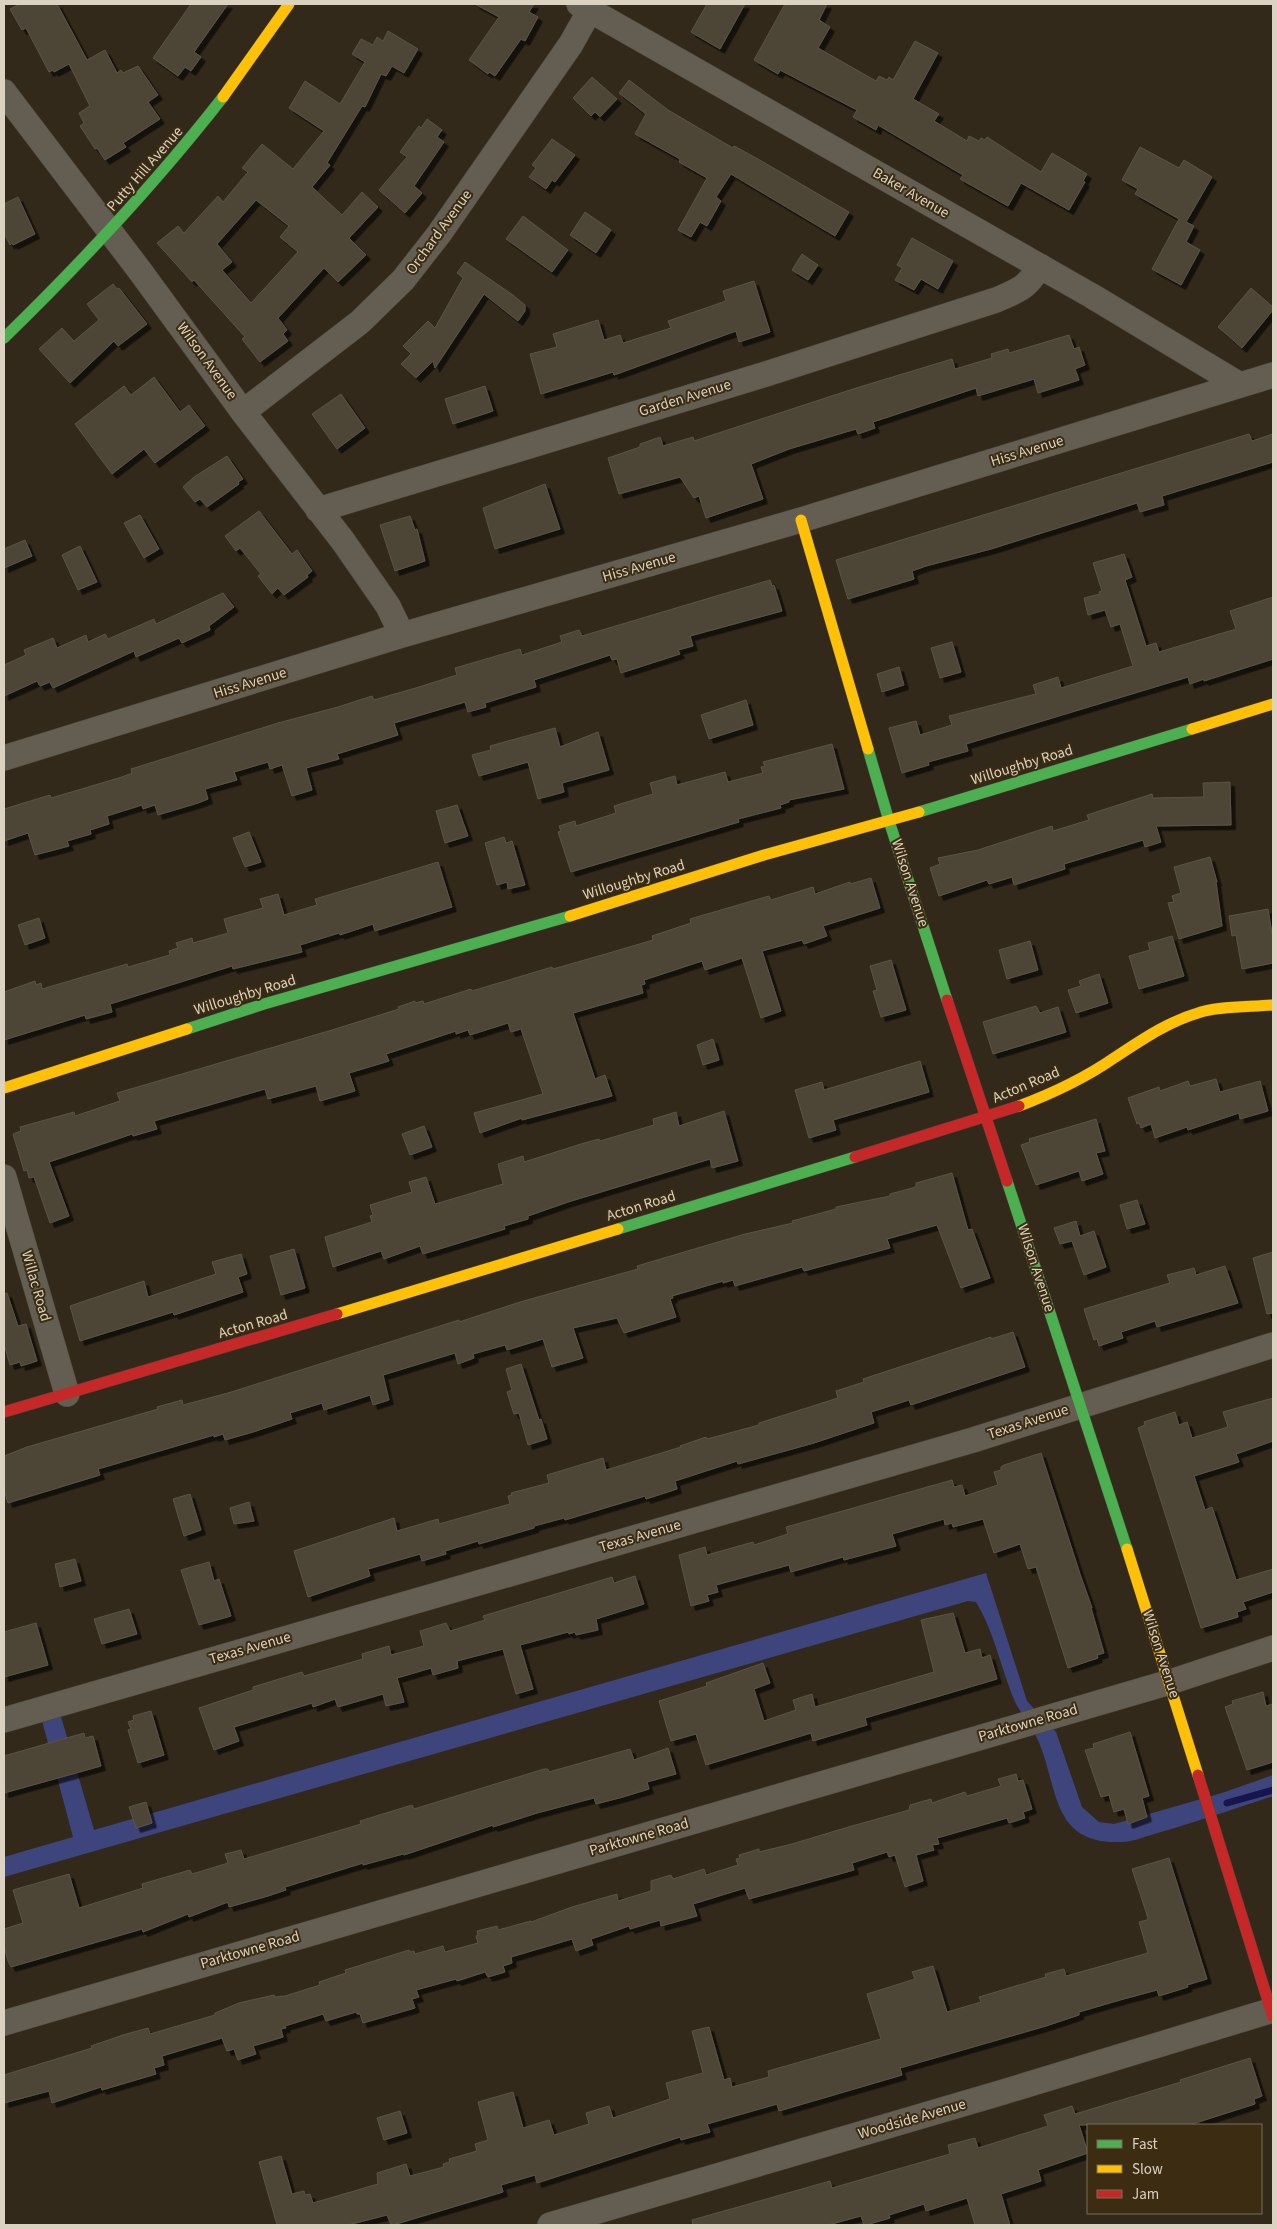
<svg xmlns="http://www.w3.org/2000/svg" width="1277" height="2229" font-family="'Source Sans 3',sans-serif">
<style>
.green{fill:#3e457c}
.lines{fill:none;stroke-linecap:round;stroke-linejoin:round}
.stream{stroke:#17154d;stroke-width:7}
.building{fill:#4e4536;stroke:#5b5347;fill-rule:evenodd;filter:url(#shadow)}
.street-casing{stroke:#4b4439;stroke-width:26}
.fast-casing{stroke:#4b4439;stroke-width:12}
.slow-casing{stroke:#4b4439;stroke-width:12}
.jam-casing{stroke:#4b4439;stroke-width:12}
.street{stroke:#635d52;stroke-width:25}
.fast{stroke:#4caf50;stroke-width:11}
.slow{stroke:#ffc107;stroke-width:11}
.jam{stroke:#c62828;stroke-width:11}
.labels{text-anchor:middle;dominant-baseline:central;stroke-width:4;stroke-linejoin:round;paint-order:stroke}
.street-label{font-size:15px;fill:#dbd2c2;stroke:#3b2c12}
</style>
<defs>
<filter id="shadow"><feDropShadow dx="4.5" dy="4.5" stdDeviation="0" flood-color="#0009"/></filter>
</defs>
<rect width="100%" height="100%" fill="#32291b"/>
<path class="green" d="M986,1573l41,128 29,31 26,75 17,15 15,2 108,-31 51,-18v21c-39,13 -79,27 -119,38 -10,3 -22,8 -33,8 -73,3 -62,-60 -85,-106 -5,-11 -14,-21 -20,-32 -15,-34 -21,-71 -40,-102l-8,-1 -964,276v-20l69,-20 -32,-120 19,-4 34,117z"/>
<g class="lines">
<path class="stream" d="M1227,1803l46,-13"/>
</g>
<path class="building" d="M20,4h37l30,56 18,-10 12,23 4,-3 2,3 15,-7 20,29 -10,7 12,17 -37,24 3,4 -21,13 -8,-12 -2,1 -15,-23 4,-3 -5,-10 11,-7 -21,-42 -15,8 -1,-2 -4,2 -23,-44 -4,2 -12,-21z
M191,4h37l-34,48 7,5 -10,14 -6,-4 -7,9 -25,-18z
M475,4h59l-5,8 9,5 -13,24 -4,-2 -26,37 -6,-4 -1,2 -19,-14 30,-43z
M707,4h38l-25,45 -29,-17z
M785,4h42l-8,16 11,7 -12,21 58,33 3,-5 8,4 2,-3 4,3 22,-39 23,12 -25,46 26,15 -5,7 33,20 2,-5 10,5 2,-3 4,2 2,-3 54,35 11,-19 35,21 -4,7 2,1 -16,28 -48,-27 -13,23 -48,-27 3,-4 -85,-50 -2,5 -23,-13 4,-7 -77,-40 -2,4 -24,-14z
M388,31l30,18 -14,24 -12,-7 -6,10 -5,-2 -16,33 -3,-1 -35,57 3,2 -18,22 30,28 20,-23 16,15 -29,31 17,17 -28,27 -14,-14 -46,50 9,12 -4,4 5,7 -28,21 -18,-23 3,-2 -51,-57 -2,2 -35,-39 21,-17 6,7 34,-37 5,6 25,-30 -6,-4 20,-24 31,25 31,-38 -35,-23 16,-27 35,23 25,-42 -13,-8 9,-15 12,6 4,-8 6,4zM256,200l33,26 -9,11 18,15 -47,51 -29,-33 10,-8 -15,-18z
M592,77l25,22 -17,18 -5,-5 -4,4 -18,-18z
M629,80l39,30 65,38 1,-2 24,13 91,53 -14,24 -104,-62 -15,23 5,4 -14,25 -7,-4 -9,15 -13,-7 29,-52 -28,-16 1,-3 -45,-25 11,-20 -27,-21z
M427,119l15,11 -5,7 7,5 -30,44 8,7 -17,20 -26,-23 28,-33 -7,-5 19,-26 2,2z
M552,139l23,16 -20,27 -3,-2 -6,9 -17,-12 7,-9 -4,-3z
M1140,147l39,21 5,-8 28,17 -26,45 8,4 -8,16 14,8 -19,35 -29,-16 27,-50 -44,-25 3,-5 -16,-9z
M18,197l17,37 -22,11 -1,-2 -2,2 -6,-12v-29z
M585,212l26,18 -15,23 -26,-18z
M523,216l45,34 -16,22 -46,-33z
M912,238l41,23 -15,28 -17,-10 -7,11 -19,-10 7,-12 -5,-3z
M802,254l16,11 -10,15 -16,-10z
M465,262l48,33 12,10v6l-7,10 -34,-27 -49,74 -2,-7 -17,17 -15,-14 10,-10 -8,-8 25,-25 7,7 28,-50 -6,-5z
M754,281l16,51 -31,10 -3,-11 -122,44 -1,-3 -72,22 -11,-40 27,-7 -4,-13 45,-14 6,20 16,-5 3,8 48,-15 -3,-7 58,-20 -3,-10z
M113,284l4,5 2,-1 28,36 -29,22 -4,-5 -44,42 -31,-34 23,-21 12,13 25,-21 -12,-16z
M1251,288l22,19v3l-31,38 -24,-21z
M1069,335l5,14 5,-2 6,18 -10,4 4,11 -41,13 -4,-14 -56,17 -2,-8 -103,34 2,6 -17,6 -2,-5 -67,20 -38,15 12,35 -57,19 -7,-22 -5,2 -14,-21 -61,17 -11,-36 32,-11v-3l20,-7 3,9 30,-9 1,4 159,-52 99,-30 3,10 37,-11 -1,-4 17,-5 1,4z
M154,377l26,35 9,-7 16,21 -50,37 -11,-14 -32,25 -37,-50 49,-38 7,9z
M485,386l8,25 -40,13 -8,-25z
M341,394l24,34 -28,21 -25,-35z
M1249,434l3,7 21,-7v28l-111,34 2,9 -24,7 -3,-9 -146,46 -65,17 -14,5 2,8 -66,20 -12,-39z
M227,456l16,23 -5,3 1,2 -32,23 -7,-8 -5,3 -12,-15 11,-10z
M545,484l15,45 -65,20 -12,-41z
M259,511l33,43 5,-4 15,21 -5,4 1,2 -24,18 -6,-7 -6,6 -14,-18 3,-2 -21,-26 -4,3 -11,-15z
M140,515l19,34 -15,9 -20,-35z
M410,516l5,14 2,-1 8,32 -30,10 -15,-46z
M25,540l7,16 -28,12v-19z
M80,546l17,36 -19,8 -16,-35z
M1124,554l8,23 -7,3 21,66 10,-3 3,9 77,-23 -6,-18 43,-14v62l-69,22v-2l-14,5 -2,-7 -222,67 2,7 -40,11 1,3 -27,8 -13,-45 27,-7 4,14 32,-10 -3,-9 87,-22 -3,-9 25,-8 3,11 72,-22 -13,-42 -9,3 -6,-17 -17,5 -4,-17 16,-4 -1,-2 3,-1 -9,-28z
M770,580l2,6 2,-1 8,26 -92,25 3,10 -15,4 2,4 -59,19 -4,-14 -5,1 -2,-5 -76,25 2,7 -51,16 1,4 -18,5 -3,-10 -71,21 4,12 -61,19 2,5 -33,9 6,22 -20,6 -10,-31 -12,4 -2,-7 -34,10 3,8 -32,9 3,10 -10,4 -40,12 -3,-10 -12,4 -1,-4 -35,11 2,8 -19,6 1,4 -24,7 2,5 -11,3 -23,6 -7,-22 -24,8v-32l46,-14 1,3 71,-21 10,-4 -1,-4 147,-46 60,-16 34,-11 2,4 45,-13 38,-12 -2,-7 65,-19 2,6 40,-13 -2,-6 19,-6 3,6z
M223,593l11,14 -25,19 1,4 -28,13 -3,-5 -43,19 -2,-6 -81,37 -3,-6 -10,4 -3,-5 -33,15v-31l22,-10 -2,-5 29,-12 4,10 29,-13 2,7 17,-8 3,5 46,-20 2,5z
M952,642l9,30 -21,6 -9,-30z
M899,667l5,18 -22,7 -5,-18z
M746,700l7,25 -44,14 -8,-24z
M555,728l5,19 38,-15 11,38 -47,13 2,9 -26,7 -10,-37 -49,14 -7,-21 19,-5 -1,-4z
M832,744l12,45 -55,11v2l-9,3 1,3 -43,11 1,3 -168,50 -13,-40 3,-1 -2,-5 16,-5 1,5 40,-13 -2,-7 39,-12 -3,-11 25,-7 2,9 48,-13 3,10 35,-9 -2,-6 4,-1 -2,-4z
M1230,782l1,43 -75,1 5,16 -16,5 -2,-7 -79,24 1,5 -51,16 -2,-8 -23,7 -2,-4 -48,16 -9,-28 10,-4 -2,-6 40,-8 74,-24 1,5 36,-11 -2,-5 65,-21 1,4 51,-1 -1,-14z
M457,805l11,31 -23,7 -9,-32z
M249,832l12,30 -16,5 -12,-29z
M504,837l2,6 6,-2 13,44 -17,4 -1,-7 -10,3 -12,-42z
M1210,857l7,25h-1l6,44 -43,13 -11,-36 6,-1 -2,-6 9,-3 -7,-26z
M438,862l14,45 -77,24 -2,-7 -33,11 -1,-2 -39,12 2,7 -69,17 -1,-3 -122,38 2,8 -26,7 -1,-4 -81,25v-48l31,-11 1,4 5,-2 1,6 85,-25 1,3 42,-12 -1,-4 9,-3 -2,-5 16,-5 1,5 35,-10 -4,-14 39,-11 -3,-9 18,-5 6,21 33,-10 -2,-6z
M871,878l9,30 -57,18 4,10 -23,8 -2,-4 -40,11 19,60 -20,7 -19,-60 -37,12 -3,-9 -58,19 1,4 -4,1 2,8 -70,20 22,66 10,-4 7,21 -90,24v-2l-42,15 -6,-20 69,-19 -22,-65 -10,3 -3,-9 -38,12 -2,-5 -12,4v-3l-70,23 3,7 -40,12 6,18 -35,10 -4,-15 -48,13 -3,-10 -111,32 3,8 -24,7 -1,-2 -83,28 20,54 -19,7 -16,-46 -5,1 -2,-8 -3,1 -11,-37 8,-3 -1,-4 54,-15 1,4 45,-15 -3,-8 215,-63 67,-21 -1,-2 17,-6v2l8,-2 1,3 47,-15 1,2 80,-24 1,2 56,-16 44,-13 -1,-4 39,-13 -1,-4 79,-23 2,4 42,-13 2,7 35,-12v2z
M1268,909l5,31v23l-31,6 -6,-34 -4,1 -3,-20z
M39,918l6,20 -20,7 -7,-20z
M1172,936l12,40 -45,13 -10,-33 21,-6 -2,-7z
M1030,941l8,29 -31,9 -8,-29z
M891,960l15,50 -25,7 -8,-26 4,-1 -7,-24z
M1099,974l9,29 -32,10 -8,-23 13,-4 -2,-5z
M1036,1006l4,7 18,-6 8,25 -73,22 -10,-32z
M713,1039l6,21 -16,5 -6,-20z
M920,1061l9,31 -96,28 3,10 -27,8 -14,-48 27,-8 2,8z
M1216,1079l4,13 40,-11 8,30 -28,8 -1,-6 -51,17 -1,-3 -32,11 -4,-14 -10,4 -2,-5 -2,1 -9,-26 31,-11 1,4 28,-10 2,5z
M724,1111l14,50 -26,7 -2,-9 -142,43 -40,14v3l-24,7 1,3 -82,25 -3,-8 -36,13 -3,-8 -48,16 -8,-30 47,-15 -2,-6 3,-1 -3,-10 42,-13 -3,-10 17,-5 9,27 68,-20 -5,-20 25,-8 1,6 57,-18 18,-5 1,2 54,-16 -1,-6 23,-7 3,14z
M1096,1119l9,32 -9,2 7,21 -21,7 -3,-10 -43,14 -15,-40 9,-3 -1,-3z
M424,1126l8,21 -22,8 -8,-21z
M952,1173l16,57 4,-1 18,49 -29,10 -24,-63 -50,14 3,9 -86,23 -2,-4 -67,19 -2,-6 -10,3v-2l-51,15 1,2 -3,1 6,18 -52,16 -7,-15 -44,10 10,30 -31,9 -9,-28 -36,11 -2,-5 -32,9 1,4 -16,6 -3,-11 -72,22 6,25 -16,5 -3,-10 -46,15 -2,-7 -32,10 2,6 -39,13 -28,8 -2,-6 -9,3v-2l-116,34 2,6 -92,28 -4,-13v-34l23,-9 131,-38 -1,-2 25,-7 1,5 45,-12 231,-73v2l61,-20 118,-33 -1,-3 108,-32 48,-11 -1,-2 44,-12v-2l54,-11v-2l26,-7v-4z
M1137,1200l8,24 -18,5 -7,-24z
M1076,1221l4,15 14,-5 12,36 -22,8 -12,-34 -12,3 -6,-16z
M294,1249l11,39 -24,7 -11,-39z
M1273,1252v61l-6,1 -14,-56z
M241,1254l6,20 -9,3 5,15 -69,23 -1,-3 -93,29 -10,-35 74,-25 4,16 68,-23 -4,-12z
M1225,1266l13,37 -81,24 -2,-6 -34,11 2,6 -24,8 -2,-7 -3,1 -10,-31 86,-26 -3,-8 27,-7 2,7z
M7,1293l11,33 8,-2 11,37 -16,5 -1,-4 -10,3 -6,-21v-50z
M1013,1332l12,35 -114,38 -2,-5 -38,12 3,11 -60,20 -76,21 -1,-3 -62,20 2,8 -31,10 -1,-3 -80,24 -1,-2 -30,8v2l-55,16 -1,-3 -33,10 1,3 -24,7 -2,-7 -52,15 2,7 -62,21 -14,-46 100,-33 3,13 41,-12 1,5 71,-20 -2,-8 4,-1 -1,-2 38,-10 -2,-8 56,-17 3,12 75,-23 -1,-1 26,-9 1,2 52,-14v-2l79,-25 -2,-7 28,-9 -1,-3 128,-42v2z
M521,1364l18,56 2,-1 6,20 -19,6 -9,-32 -5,1 -7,-22 5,-2 -6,-21z
M1273,1398v43l-37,13 3,8 -45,14 11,34 7,-3 24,73 37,-11v23l-30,10 3,7 -9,3 1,5 -37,11 -63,-200 7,-3 -1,-3 31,-10 4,13 8,-3 5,16 36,-11 -5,-15z
M1041,1453l39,121 12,34h-1l13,45 -7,2 1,3 -30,10 -32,-101 -8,2 -8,-25 -26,9 -11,-34 -30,8 -1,-4 -7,2 -1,-6 -52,15 4,12 -52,14 -1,-3 -52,15 -2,-7 -73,20 2,7 -11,3 2,6 -18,5 -12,-51 26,-8 2,8 46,-13 1,3 34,-11 -2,-7 166,-47 2,7 8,-2 3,11 33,-11 -4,-13 7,-2v-3l3,-2z
M190,1494l11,36 -17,6 -11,-37z
M249,1502l5,19 -20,3 -4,-16z
M75,1559l6,22 -21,6 -5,-23z
M209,1562l5,19 5,-2 12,37 -32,9 -18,-55z
M635,1576l9,28 -48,15 2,11 -22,5 -1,-3 -6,2 -1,-2 -48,13 13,44 -17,5 -13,-45 -46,12 1,7 -25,7 -2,-7 -34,10 7,24 -18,4 -3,-12 -45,13 -3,-8 -22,8 -1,-4 -78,24 5,14 -25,9 -15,-42 54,-18v-3l49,-15 2,4 59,-17 -1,-5 27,-8 2,9 33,-9 -4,-15 26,-8 4,8 35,-11 -2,-4 129,-39 2,6z
M129,1609l8,25 -35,10 -8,-25z
M953,1613l12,40 15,-4 2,9 8,-3 7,24 -132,39 2,7 -54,16 -2,-8 -105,32 -10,-31 -25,7 -12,-40 48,-15 -1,-3 57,-20 7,20 -16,6 10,32 32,-11 -3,-10 19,-6 3,13 119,-35 -13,-52z
M36,1623l12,42 -44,12v-45z
M1263,1692l3,14 7,-2v58l-26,8 -22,-63 8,-3 -1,-3z
M151,1711l13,44 -26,8 -10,-33 3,-1 -3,-7 6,-2 -1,-4z
M1130,1732l19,64 -7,2 5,19 -19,7 -4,-15 -10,3 -5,-17 -8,2 -16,-47 9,-2 -1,-4z
M84,1733l1,5 8,-2 8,30 -97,27v-37z
M668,1748l8,26 -29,8 2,7 -26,8 -27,7 -2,-6 -57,15 -44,14v-2l-89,30 -1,-1 -40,11v-2l-78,24 1,3 -18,6 -39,11 -1,-5 -39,15 -1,-3 -45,18 -1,-3 -131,38 -3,-6 -4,-15v-17l19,-6 -10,-33 56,-16 10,34 64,-20 -1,-4 48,-14 2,4 36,-11 -3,-9 16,-4 3,9 117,-35 -1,-3 52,-16 2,4 130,-40h4l1,3 81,-23 4,11z
M1016,1774l2,7 5,-1 9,29 -9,3 2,6 -16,5 -2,-5 -70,20 2,6 -7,1 2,5 -18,5 7,26 -18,6 -10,-32 -6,2 -2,-5 -35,11 2,7 -105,29 -4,-11 -52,16 4,12 -36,10 -1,-6 -30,9 -1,-3 -38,13 2,6 -17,6 -4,-12 -61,18 1,6 -9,3 2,6 -17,5 -3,-5 -28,9 -1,-2 -40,11 3,7 -7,2 3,9 -52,15 -3,-9h-3l-1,-2 -30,9 -3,-7 -38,12 1,2 -5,1 2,8 -30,9 3,8 -18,6 -4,-11 -7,2 -5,-13 -60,18 2,9 -10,3 2,6 -54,16 -1,-3 -49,16 -3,-12 -45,12v-28l88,-27 -1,-2 32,-11 25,-7 2,6 65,-19v-2l24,-10 35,-8 1,2 10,-1 35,-11 -1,-3 27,-9 -1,-3 64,-20 1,2 4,-1 1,3 28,-8 2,6 33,-9 -2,-7 2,-1 -1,-4 20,-5 1,4 33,-9v1l41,-15 45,-13 1,7 33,-10v-10l20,-6 2,4 31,-10 2,6 32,-10 -2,-6 4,-1 -1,-3 20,-6v3l33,-8 53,-16 64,-18 1,-5 21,-6 1,4 33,-11 2,4 34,-10 -3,-7z
M146,1802l6,21 -16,5 -7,-21z
M1169,1858l38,121 -20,6 1,2 -29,9 -2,-6 -37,10 -41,12v3l-33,11 -146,42 2,7 -123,36 -2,-7 -70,20 3,8 -29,8 -1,-3 -143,46 -2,-8 -34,10 2,7 -110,33h-2l-4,-10 -39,10h-71l-18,-63 22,-6 11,38 12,-3 1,4 5,-1 3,9 65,-19 -1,-11 29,-9 4,12 34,-9 -1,-3 7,-2 -1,-3 28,-8 -2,-7 13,-4 -10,-38 35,-10 10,36 26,-8 5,15 35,-11 -3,-11 23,-7 4,12 57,-19 -4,-16 37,-10 -11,-42 17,-4 15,53 6,-2 2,9 37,-10 -1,-6 113,-32 -14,-45 48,-15 -3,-7 21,-6 14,46 34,-10 -2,-5 67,-20 -1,-3 19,-5 2,7 82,-23 -9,-31 8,-2 1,-2 -16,-49z
M1250,2058l12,38 -8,3 1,5 -66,21h-110l9,28 -50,17 3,11 -40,13 9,31h-35l-8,-27 -41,13 -2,-7 -35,11 1,3 -24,7h-2l-3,-9 -33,9h-135l-1,-5 138,-39 2,7 118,-34 -2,-9 27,-7 3,10 70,-22 -4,-11 28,-9 3,8 106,-32 -1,-2z
M400,2111l7,22 -23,7 -7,-22z"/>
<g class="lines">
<g class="street-casing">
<path id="street" d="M579,4l513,292 148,89
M4,92l136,179 103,141 100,129 45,65 14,29
M243,412l117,-90 43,-42 36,-46 132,-190 19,-34
M318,510l448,-136 230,-74c23,-10 30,-11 44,-34
M4,758l398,-123 399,-115 472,-145
M4,1177l63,217
M4,1720l969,-280 300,-95
M4,2023l1166,-341 103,-34
M550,2225l450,-132 273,-83"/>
</g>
<g class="fast-casing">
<path id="fast" d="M4,338c78,-76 152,-155 219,-241
M868,749l21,72 58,179
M919,812l273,-83
M187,1029l77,-25 306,-88
M1007,1181l120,368
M618,1229l237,-72"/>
</g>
<g class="slow-casing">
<path id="slow" d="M223,97l66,-93
M801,520l67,229
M1192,729l81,-25
M570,916l194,-61 155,-43
M4,1088l183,-59
M1019,1106c32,-12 66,-28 95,-48 29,-19 53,-36 87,-46 19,-6 51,-5 72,-7
M337,1314l281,-85
M1127,1549l71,226"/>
</g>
<g class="jam-casing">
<path id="jam" d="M947,1000l60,181
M855,1157l164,-51
M4,1412l333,-98
M1198,1775l75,242"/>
</g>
<use href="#street" class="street"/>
<use href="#fast" class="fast"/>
<use href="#slow" class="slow"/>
<use href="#jam" class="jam"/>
</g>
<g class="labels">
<g class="street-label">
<text transform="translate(145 169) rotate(-49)">Putty Hill Avenue</text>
<text transform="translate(911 193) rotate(30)">Baker Avenue</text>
<text transform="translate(439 232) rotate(-54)">Orchard Avenue</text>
<text transform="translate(207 361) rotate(54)">Wilson Avenue</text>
<text transform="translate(685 398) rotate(-17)">Garden Avenue</text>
<text transform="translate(1027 451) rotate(-17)">Hiss Avenue</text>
<text transform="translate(639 567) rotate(-16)">Hiss Avenue</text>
<text transform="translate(250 683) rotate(-17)">Hiss Avenue</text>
<text transform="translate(1022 765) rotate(-17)">Willoughby Road</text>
<text transform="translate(634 880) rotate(-17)">Willoughby Road</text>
<text transform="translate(910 883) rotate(72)">Wilson Avenue</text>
<text transform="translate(245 995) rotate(-17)">Willoughby Road</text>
<text transform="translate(1026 1085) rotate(-23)">Acton Road</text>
<text transform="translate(641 1206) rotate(-17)">Acton Road</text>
<text transform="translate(1036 1268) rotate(72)">Wilson Avenue</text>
<text transform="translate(36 1286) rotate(74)">Willac Road</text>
<text transform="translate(253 1324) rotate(-16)">Acton Road</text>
<text transform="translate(1028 1422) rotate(-18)">Texas Avenue</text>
<text transform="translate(640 1536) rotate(-16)">Texas Avenue</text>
<text transform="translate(250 1648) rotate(-16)">Texas Avenue</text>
<text transform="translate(1161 1654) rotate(72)">Wilson Avenue</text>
<text transform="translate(1028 1723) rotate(-16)">Parktowne Road</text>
<text transform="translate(639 1837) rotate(-16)">Parktowne Road</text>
<text transform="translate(250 1950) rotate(-16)">Parktowne Road</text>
<text transform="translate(912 2119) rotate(-16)">Woodside Avenue</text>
</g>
</g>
<rect width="1277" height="2229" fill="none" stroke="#dbd2c2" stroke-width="10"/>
<rect x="1087" y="2124" width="175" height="90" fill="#3b2c12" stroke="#7b6e58"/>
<rect x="1097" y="2140" width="25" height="8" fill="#4caf50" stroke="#7b6e58"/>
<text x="1132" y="2149" font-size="15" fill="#dbd2c2">Fast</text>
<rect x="1097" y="2165" width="25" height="8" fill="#ffc107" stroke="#7b6e58"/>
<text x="1132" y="2174" font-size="15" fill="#dbd2c2">Slow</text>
<rect x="1097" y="2190" width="25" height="8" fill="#c62828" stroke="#7b6e58"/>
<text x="1132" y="2199" font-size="15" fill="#dbd2c2">Jam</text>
</svg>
